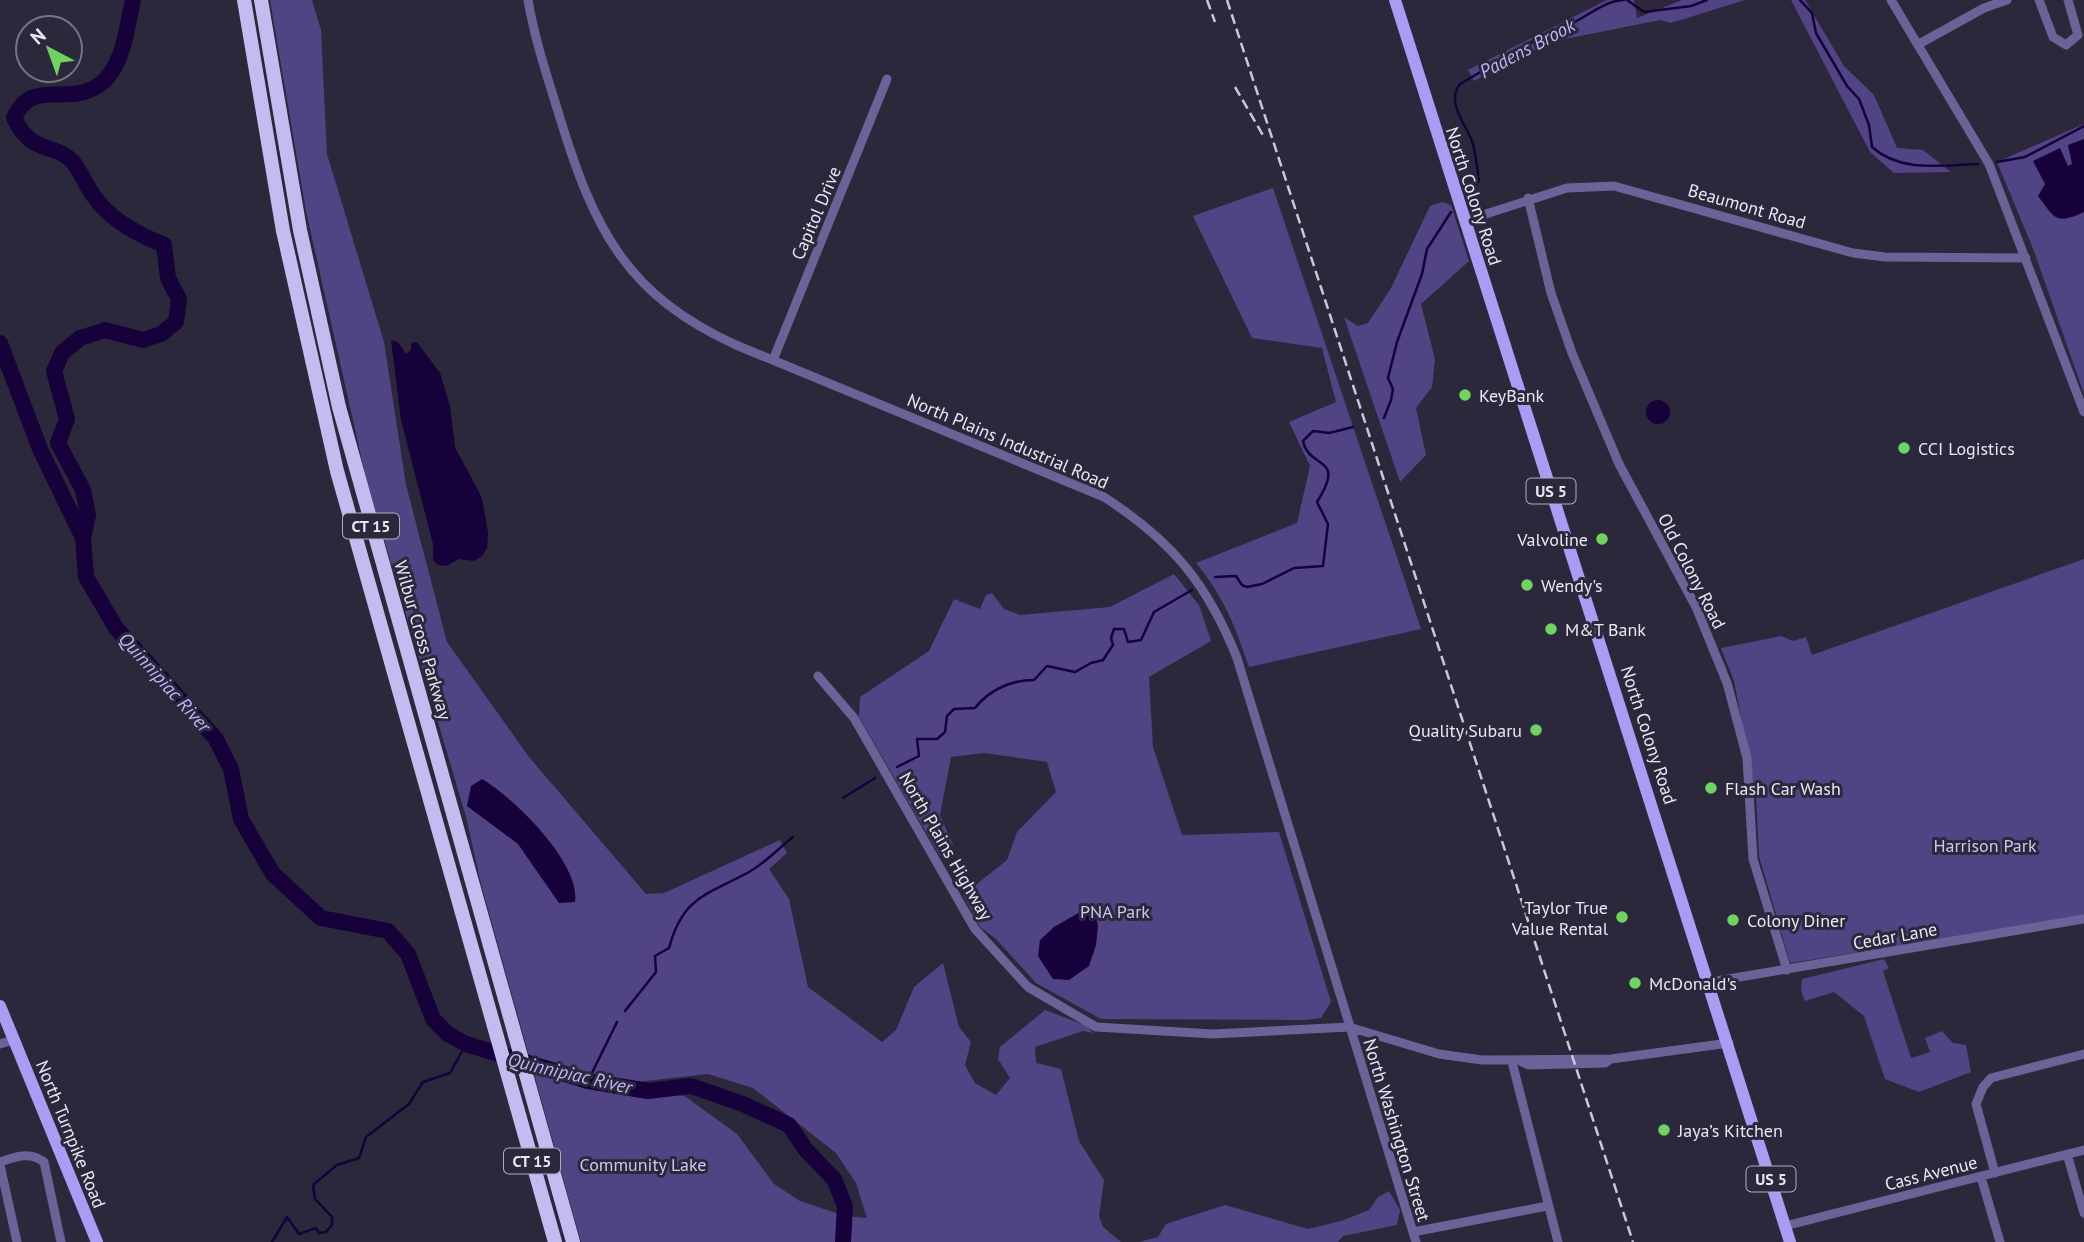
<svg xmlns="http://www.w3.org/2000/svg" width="2084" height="1242" font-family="'PT Sans',sans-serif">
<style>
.green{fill:#514484;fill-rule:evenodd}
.water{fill:#16013a}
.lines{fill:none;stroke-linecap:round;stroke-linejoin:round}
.stream{stroke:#16013a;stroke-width:2.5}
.river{stroke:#16013a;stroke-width:16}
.minor{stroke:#6b6297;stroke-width:9}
.major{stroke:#ab9bf4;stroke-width:12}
.highway{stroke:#c3bcf1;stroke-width:14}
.rail{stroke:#cac8d6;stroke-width:2.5;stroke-dasharray:10 5;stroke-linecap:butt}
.poi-dot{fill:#6fd360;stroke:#2b283b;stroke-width:2.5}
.labels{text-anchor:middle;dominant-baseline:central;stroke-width:6;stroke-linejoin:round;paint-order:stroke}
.shield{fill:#2b283b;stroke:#b0aebd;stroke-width:2}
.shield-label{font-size:16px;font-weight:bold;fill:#e9e7f5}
.street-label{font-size:18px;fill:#e9e7f5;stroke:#2b283b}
.poi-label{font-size:18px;fill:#e9e7f5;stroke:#2b283b;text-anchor:start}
.park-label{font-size:18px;fill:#ccc7f3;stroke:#2b283b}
.water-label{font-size:19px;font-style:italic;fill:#bfb5f8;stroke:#2b283b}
</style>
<rect width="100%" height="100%" fill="#2b283b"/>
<path class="green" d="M270,0h42l9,30 6,124 57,188 22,143 41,157 82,115 117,137 18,-1 116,-53 7,13 -18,16 20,30 19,88 74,55 14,-12 18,-43 29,-24 16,64 12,15 -6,23 10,18 21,12 14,-17 -12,-19 2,-12 45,-37 42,16 6,7 -10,-2 -48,16 1,16 25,6 18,72 25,39 -5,36 4,11 18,15h-540l-100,-358 -15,-67 -100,-339 -60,-267zM708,1074l45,14 83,65 20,30 11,35 -22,-2 -45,-15 -26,-17 -37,-50 -51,-37 -29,-11h-33l-6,-2z
M1607,0h27l3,18 45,-18h63l-74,23 -11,-3 -110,22 -76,39 -6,-11z
M1791,0h14l39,66 30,29 23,53 26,2 28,22 -57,1 -24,-21z
M2084,124v270l-50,-143 -37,-89z
M1273,188l148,441 -172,38c-13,-39 -26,-72 -53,-104l101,-40 13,-57 -21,-44 47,-20 -14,-54 -70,-10 -59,-122z
M1442,202l9,3 18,56 -48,43 14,55 -3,28 -16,21 10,47 -26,27 -56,-165 14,9 10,-3 23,-35 39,-82z
M2084,559v358l-294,46 -31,-107 -3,-60 -22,-115 -13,-33 60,-12 12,5 13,-4 6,18z
M1174,574l25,31 12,36 -62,36 4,70 29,88 97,-3 52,170 -10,16 -15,2 -205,-1 -65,-36 -40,-44 -16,-12 -17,-32 44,-35 10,-28 39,-40 -9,-30 -63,-9 -33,4 -11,58 13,30 -13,11 -81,-139 1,-20 69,-46 25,-52 26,10 6,-14 6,-2 12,16 16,6 90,-8z
M1884,959l5,9 -6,3 28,87 19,-6 -5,-14 17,-7 11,12 13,2 5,27 -52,20 -34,-13 -21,-63 -30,-24 -29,9 -4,-10 1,-12z
M1389,1191l11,19 -3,15 -54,11 -5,6h-199l19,-5 8,-13 59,-19 83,24 33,-8 28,-11 9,-13z"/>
<path class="water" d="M2084,139v73c-29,14 -30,5 -46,-16l7,-12 -12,-23 27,-13 8,18 4,-2 -4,-19z
M391,340l7,2 8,12 5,-4v-7l6,-1 23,31 10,33 5,41 27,51 6,35 -1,15 -5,8 -8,5 -15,-2 -13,7 -8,-1 -5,-5v-16l-32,-124z
M1646 412a12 12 0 1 1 24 0a12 12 0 1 1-24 0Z
M482,779c31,18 99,84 93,123l-16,1 -41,-59 -51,-38 4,-20z
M1089,907l6,5 3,14 -2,19 -7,21 -20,14 -16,-1 -15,-23 2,-16 14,-13z"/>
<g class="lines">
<path class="stream" d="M1627,0l17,12 47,-6 16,-6
M1800,0l12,13 4,20 31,53 12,13 10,26 3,22c29,26 69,18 106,17
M1997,162l28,-5 59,-31
M1468,192l11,-11c-2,-13 -3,-28 -7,-40 -7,-18 -26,-39 -12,-57l92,-54c28,-4 46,-29 72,-30
M1384,418l7,-18 2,-11 -5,-11 9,-36 25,-68 5,-25 24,-37
M1215,577l21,-1 6,9 5,2 15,-3 32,-16 29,-2 5,-42 -11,-22c30,-47 -8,-32 -14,-61l10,-10 16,2 24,-6
M897,767l22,-11 -2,-17h20l8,-7 2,-16 7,-7 21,-1c14,-18 36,-28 59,-28l13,-14 28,6 16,-9 12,-3 10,-15 -2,-7 3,-9h10l4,13 13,-2 13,-28 38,-22
M843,798l32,-20
M625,1011l31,-39 -1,-16 14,-8c14,-52 38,-53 80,-76 16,-9 30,-24 44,-35
M588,1081l29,-59
M272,1242l15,-25 12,17 17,-6 3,5 7,-1 6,-7v-8l-17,-18 -2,-14 24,-20 22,-7 7,-21 43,-33 14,-22 27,-9 16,-29"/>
<path class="river" d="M133,0c-6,26 -9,63 -30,82 -33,28 -70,-7 -89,36 18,38 41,24 59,44 8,10 13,23 20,33 17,25 44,39 71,50l4,33 11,21 -3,23 -15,12 -18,6 -38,-10 -25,8 -18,15 -8,18 13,48 -9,24 25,47 5,25 -5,23 3,39 30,51 100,111 15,30 10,50 32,55 48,44 67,13 20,23 25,65 15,15 18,10 122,37 60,10 43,-5 52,18 46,21 17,25 28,29 11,27 -2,36
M0,343l40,106 43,89"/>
<path class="minor" d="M528,0c7,41 20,79 32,118 34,111 66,177 176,227l368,152c68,44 103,86 133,161l179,584
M1891,0l98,164 95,248
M2039,0l14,37 13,8 12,-10 -10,-35
M1919,44l65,-36 23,-8
M1528,198l23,95 21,60 47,111 77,143 31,76 20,75 6,101 34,111
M1464,221l103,-33 47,-2 239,67 32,4 141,1
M773,360l114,-281
M818,676l36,42 121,211 53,58 68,40 117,7 136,-7 90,27 43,6 129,-1
M1710,982l374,-63
M0,1044l13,-4
M1512,1062l46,180
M1522,1062l7,3 76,-2 6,-4 118,-16
M2067,1154l17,59
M0,1162c16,-5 29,-11 44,0l17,80
M0,1165l17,77
M1995,1173l-19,-69 7,-17 8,-9 93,-24
M1981,1177l19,65
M1785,1226l299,-76
M1413,1232l134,-26"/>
<path class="major" d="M1395,0l395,1242
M0,1006l97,236"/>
<path class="highway" d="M244,0l39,231 54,240 218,771
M261,0l39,230 39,177 234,835"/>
<path class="rail" d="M1207,0l8,22
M1227,0l406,1242
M1235,87l29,50"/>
</g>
<g class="poi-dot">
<circle cx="1465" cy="395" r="7"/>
<circle cx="1904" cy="448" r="7"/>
<circle cx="1602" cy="539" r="7"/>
<circle cx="1527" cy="585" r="7"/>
<circle cx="1551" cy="629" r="7"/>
<circle cx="1536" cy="730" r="7"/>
<circle cx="1711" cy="788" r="7"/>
<circle cx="1622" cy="917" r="7"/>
<circle cx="1733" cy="920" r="7"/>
<circle cx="1635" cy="983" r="7"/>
<circle cx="1664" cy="1130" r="7"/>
</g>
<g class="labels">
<g class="shield">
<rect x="1526.5" y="478.5" width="49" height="25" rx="5"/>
<rect x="343" y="513.5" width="56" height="25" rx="5"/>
<rect x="504" y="1148.5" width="56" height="25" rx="5"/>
<rect x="1746.5" y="1166.5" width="49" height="25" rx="5"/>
</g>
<g class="shield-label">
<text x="1551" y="491">US 5</text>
<text x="371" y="526">CT 15</text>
<text x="532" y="1161">CT 15</text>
<text x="1771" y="1179">US 5</text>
</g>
<g class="street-label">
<text transform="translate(1474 196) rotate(72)">North Colony Road</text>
<text transform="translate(1747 206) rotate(16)">Beaumont Road</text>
<text transform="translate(816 213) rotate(-67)">Capitol Drive</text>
<text transform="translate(1008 441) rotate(23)">North Plains Industrial Road</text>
<text transform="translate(1692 571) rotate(63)">Old Colony Road</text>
<text transform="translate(423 640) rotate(74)">Wilbur Cross Parkway</text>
<text transform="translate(1649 735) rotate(72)">North Colony Road</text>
<text transform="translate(946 846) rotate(60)">North Plains Highway</text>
<text transform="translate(1895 936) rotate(-10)">Cedar Lane</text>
<text transform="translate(1397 1130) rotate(73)">North Washington Street</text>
<text transform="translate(71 1134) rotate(68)">North Turnpike Road</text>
<text transform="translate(1931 1173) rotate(-14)">Cass Avenue</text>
</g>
<g class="poi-label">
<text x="1479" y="395">KeyBank</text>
<text x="1918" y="448">CCI Logistics</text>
<text x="1588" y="539" text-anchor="end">Valvoline</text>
<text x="1541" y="585">Wendy's</text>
<text x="1565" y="629">M&amp;T Bank</text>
<text x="1522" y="730" text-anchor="end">Quality Subaru</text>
<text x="1725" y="788">Flash Car Wash</text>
<text x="1608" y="907" text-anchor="end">Taylor True<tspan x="1608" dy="21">Value Rental</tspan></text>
<text x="1747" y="920">Colony Diner</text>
<text x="1649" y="983">McDonald's</text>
<text x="1678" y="1130">Jaya’s Kitchen</text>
</g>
<g class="park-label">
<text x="1985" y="845">Harrison Park</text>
<text x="1115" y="911">PNA Park</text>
<text x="643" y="1164">Community Lake</text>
</g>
<g class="water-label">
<text transform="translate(1527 48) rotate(-28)">Padens Brook</text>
<text transform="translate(165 682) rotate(48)">Quinnipiac River</text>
<text transform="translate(570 1073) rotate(13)">Quinnipiac River</text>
</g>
</g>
<g transform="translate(49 49) rotate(319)"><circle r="33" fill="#2b283b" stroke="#777485" stroke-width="2"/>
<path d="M0-5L12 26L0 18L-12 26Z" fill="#6fd360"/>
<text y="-10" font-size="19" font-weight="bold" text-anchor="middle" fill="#e9e7f5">N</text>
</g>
</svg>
